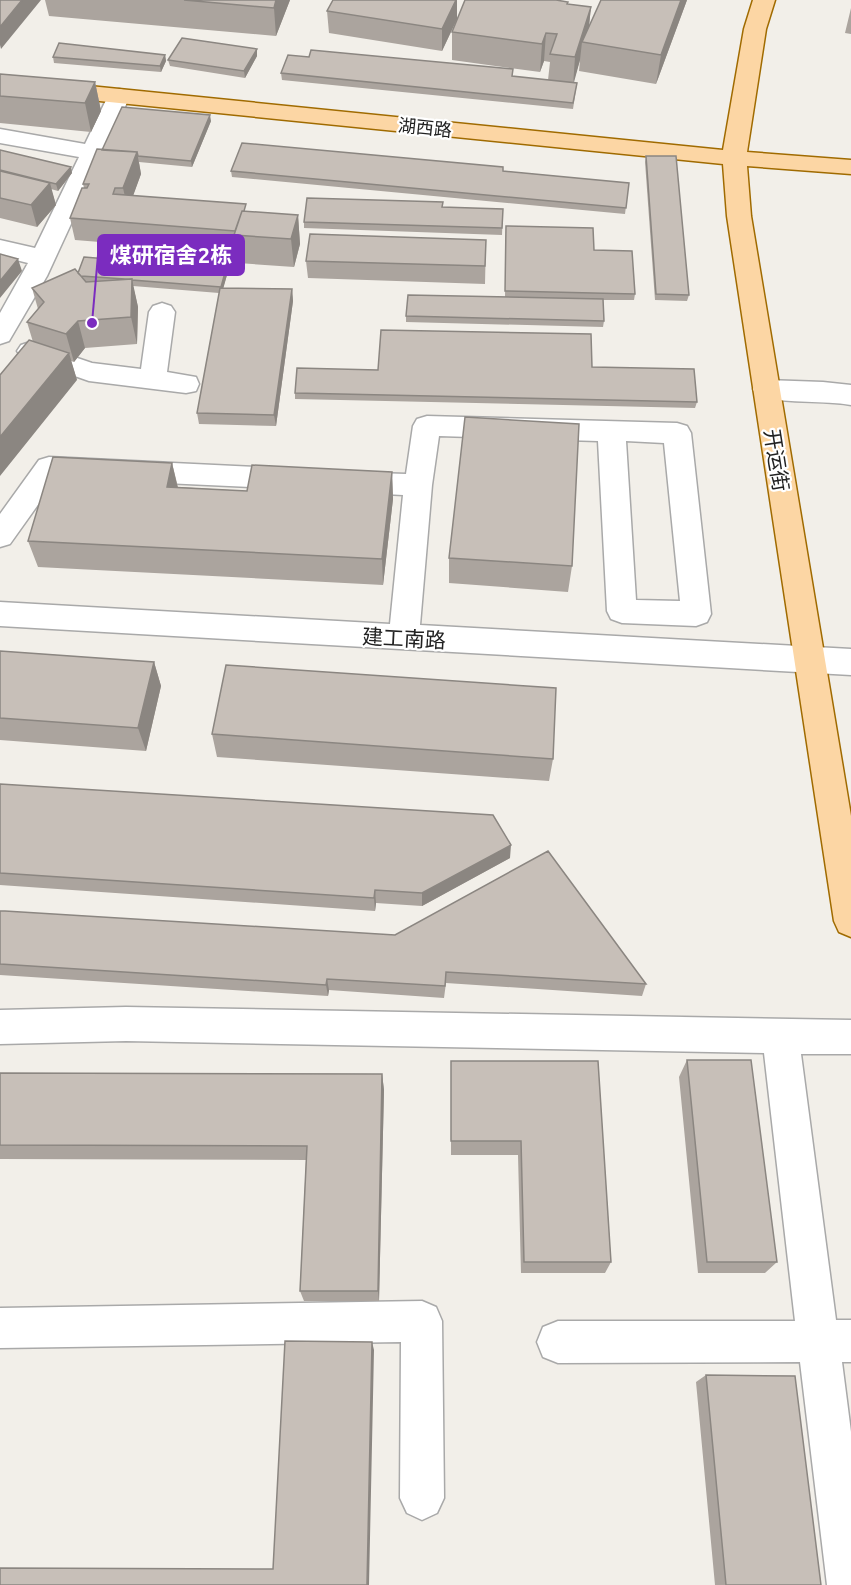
<svg xmlns="http://www.w3.org/2000/svg" width="851" height="1585" font-family="Ubuntu,'Noto Sans SC',sans-serif">
<style>
.lines{fill:none;stroke-linecap:round;stroke-linejoin:round}
.minor-casing{stroke:#a9a9a9;stroke-width:3}
.major-casing{stroke:#a06b00;stroke-width:3}
.minor{fill:#fff;fill-rule:evenodd}
.major{fill:#fcd6a4;fill-rule:evenodd}
.wall{fill:#aba49e}
.shaded-wall{fill:#8b8681}
.building{fill:#c7bfb8;stroke:#8b8681;stroke-width:1.5}
.labels{text-anchor:middle;dominant-baseline:central;stroke-width:4.5;stroke-linejoin:round;paint-order:stroke}
.far-street-label{font-size:18px;fill:#222;stroke:#fff}
.street-label{font-size:21px;fill:#222;stroke:#fff}
.leader{fill:none;stroke:#7b2cbf;stroke-width:2}
.callout-dot{fill:#7b2cbf;stroke:#fff;stroke-width:2}
.callout{fill:#7b2cbf;stroke:#7b2cbf;stroke-width:2}
.callout-label{font-size:22px;text-anchor:middle;font-weight:bold;fill:#fff}
</style>
<rect width="100%" height="100%" fill="#f2efe9"/>
<g class="lines">
<g class="minor-casing">
<path id="minor" d="M119,89l8,2 3,5 -83,180 -38,65 -9,3v-31l28,-50 -28,-7v-16l35,8 44,-91 -79,-14v-14l85,15 23,-48 3,-5z
M162,303l9,3 4,6 -8,60 29,5 3,7 -3,7 -10,2 -97,-12 -68,-24 -4,-6 4,-6 9,-3 62,21 49,6 8,-57 4,-6z
M766,380l57,2 28,3v20c-30,-5 -66,-1 -95,-9l-3,-7 3,-7z
M427,416l250,7 10,3 4,7 20,181 -4,8 -11,4 -74,-3 -11,-4 -4,-8 -9,-170 -159,-5 -7,49 -12,140 431,24v26l-851,-49v-24l390,22 13,-129 -56,-3 -10,-3 -4,-7 4,-7 10,-3 59,2 7,-48 4,-7zM626,441l38,2 16,158 -44,-1z
M49,457l247,12 10,3 4,7 -4,7 -10,3 -239,-11 -47,66 -10,3v-33l39,-54z
M126,1007l725,13v34h-50l35,266h15v42h-9l9,70v153h-24l-27,-223 -242,1 -15,-6 -6,-15 6,-15 15,-6h237l-31,-268 -638,-12 -126,3v-34z
M422,1301l14,6 6,14 2,177 -7,15 -15,7 -15,-7 -7,-15 1,-156 -401,6v-40z"/>
</g>
<g class="major-casing">
<path id="major" d="M753,0h22l-9,29 -19,123 104,8v14l-104,-8 4,50 100,600v121l-12,-5 -5,-11 -107,-705 -4,-52 -723,-73v-14l723,73 21,-121z"/>
</g>
<use href="#minor" class="minor"/>
<use href="#major" class="major"/>
</g>
<path class="wall" d="M45,0h245l-14,36 -227,-20z
M333,0h124v19l-15,32 -113,-18 -2,-22z
M687,0l-31,84 -77,-13 1,-11 -7,23h4l-4,26 -291,-29 -1,-7 231,3 36,4 2,-18 -6,-1 -4,11 -88,-12v-28l116,-28 23,3 -2,19z
M851,8v26l-6,-1z
M257,49v7l-12,22 -75,-12 -2,-6z
M165,55l1,6 -5,11 -107,-9 -1,-6z
M0,74l95,8 6,29 -10,21 -91,-9z
M211,121l-19,46 -53,-5 2,12 -8,21 114,17 51,3 2,29 -6,23 -56,-4 -1,-10 -162,-13 -5,-22 14,-30 -1,-4 19,-34z
M0,150l72,23 -14,18 -7,-2 5,16 -19,22 -37,-9z
M646,156l43,139 -2,6 -32,-1 -10,-138z
M503,167v4l126,12 -4,31 -393,-37 -1,-6z
M442,207l61,2 -1,26 -198,-7v-6z
M506,226l88,24 41,44 -1,6h-31l1,21 -1,6 -197,-5v-6l99,-19z
M486,240l-1,44 -177,-6 -2,-17z
M226,269l1,6 -4,13 69,1 1,12 -17,125 -77,-2 -2,-11 22,-120 -86,-7 5,21 -1,37 -52,4 -11,14 -3,-1 6,19 -44,-38 -6,-20 11,-13 -6,-21 46,-15z
M592,367l105,35 -2,6 -400,-9v-6l83,-23z
M172,463l6,24 69,4 145,-19 1,27 -10,86 -345,-18 -10,-26z
M449,558l123,8 -4,26 -119,-9z
M0,651l154,11 7,24 -15,65 -146,-11z
M212,734l341,25 -4,22 -332,-24z
M0,784l510,74 -88,48 -46,-3 -1,8 -375,-26z
M0,911l646,73 -4,12 -196,-13 -2,15 -115,-8 -1,6 -328,-21z
M687,1060l90,202 -12,11h-67l-19,-196z
M451,1061h147l13,201 -6,11h-84l-3,-118h-67z
M0,1073l382,1 2,16 -5,211h-75l-4,-10 6,-131 -306,-1z
M706,1375l115,210h-106l-19,-203z"/>
<path class="shaded-wall" d="M22,0h19l-40,49 -1,-4v-18z
M276,0h14l-14,36 -2,-28z
M456,0h1v19l-15,32v-22z
M681,0h6l-31,84 5,-29z
M591,7l-3,28 -6,7 -2,18 -7,26 2,-29z
M546,33l-2,28 -4,11 2,-28z
M257,49v7l-12,22 -1,-7z
M165,55l1,6 -5,11 -1,-6z
M95,82l6,29 -10,21 -6,-29z
M210,115l1,6 -19,46 -1,-6z
M137,152l4,22 -13,36 -5,-22z
M71,167l1,6 -14,18 -2,-7z
M50,183l6,22 -19,22 -6,-22z
M298,215l2,29 -6,23 -3,-28z
M18,259l4,12 -22,27v-17z
M226,269l1,6 -5,18 -1,-6z
M132,279l6,28 -1,37 -6,-27z
M292,289l1,12 -17,125 -2,-11z
M78,321l7,27 -11,14 -8,-28z
M69,353l8,27 -77,96v-39z
M172,463l6,26 -11,-2z
M392,472l1,27 -10,86 -1,-26z
M154,662l7,24 -15,65 -8,-23z
M511,845l-1,13 -88,48v-13z
M375,890l1,13 -1,8 -1,-13z
M327,979l2,11 -1,6 -2,-11z
M382,1074l2,16 -5,211 -1,-10z
M372,1342l2,8 -5,235h-2z"/>
<path class="building" d="M0,0h22l-22,27z
M184,0h92l-2,8z
M333,0h123l-14,29 -115,-18z
M465,0h91l12,2 -1,2 24,3 -16,50 -25,-3 7,-20 -11,-1 -4,11 -90,-12z
M601,0h80l-20,55 -79,-13z
M182,38l75,11 -13,22 -76,-11z
M59,43l106,12 -5,11 -107,-9z
M311,50l202,19 -1,7 65,7 -4,20 -292,-30 7,-18 21,2z
M0,74l95,8 -10,21 -85,-7z
M122,107l88,8 -19,46 -53,-5 -1,-4 -35,-2z
M242,143l261,24v4l126,12 -3,25 -395,-37z
M97,149l40,3 -14,36h-8l-2,6 133,10 -2,7h-2l-7,20 -165,-13 12,-30h5l2,-4h-6z
M0,150l71,17 -15,17 -56,-14z
M646,156h30l13,139 -33,-1z
M0,171l50,12 -19,22 -31,-7z
M307,198l136,4 -1,5 61,2 -1,19 -198,-6z
M242,211l56,4 -7,24 -57,-4z
M506,226l87,2 1,22 38,1 3,43 -130,-3z
M310,234l176,6 -1,26 -179,-5z
M0,254l18,5 -18,22z
M84,257l142,12 -5,18 -89,-7v-1h-7l-44,-3 -3,-3z
M75,269l11,13 46,-3 -1,38 -53,4 -12,13 -39,-12 17,-20 -12,-14z
M220,288l72,1 -18,126 -77,-2z
M408,295l195,4 1,22 -198,-5z
M381,330l210,4 1,33 102,2 3,33 -402,-9 2,-25 81,2z
M29,340l40,13 -69,84v-62z
M465,417l114,7 -7,142 -123,-8z
M53,457l119,6 -5,24 80,4 5,-26 140,7 -10,87 -354,-18z
M0,651l154,11 -16,66 -138,-10z
M226,665l330,23 -3,71 -341,-25z
M0,784l493,31 18,30 -89,48 -47,-3 -1,8 -374,-25z
M548,851l98,133 -200,-12 -1,14 -118,-7 -1,6 -326,-21v-53h5l390,24z
M687,1060h64l26,202h-70z
M451,1061h147l13,201h-87l-3,-121h-70z
M0,1073l382,1 -4,217h-78l7,-145 -307,-1z
M285,1341l87,1 -5,243h-367v-17l273,1z
M706,1375l89,1 26,209h-95z"/>
<g class="labels">
<g class="far-street-label">
<text transform="translate(425 127) rotate(6)">湖西路</text>
</g>
<g class="street-label">
<text transform="translate(777 460) rotate(81)">开运街</text>
<text transform="translate(404 638) rotate(3)">建工南路</text>
</g>
</g>
<path class="leader" d="M92 323L98 255"/>
<circle class="callout-dot" cx="92" cy="323" r="6"/>
<rect class="callout" x="98" y="235" width="146" height="40" rx="6"/>
<g class="callout-label">
<text x="171" y="263">煤研宿舍2栋</text>
</g>
</svg>
